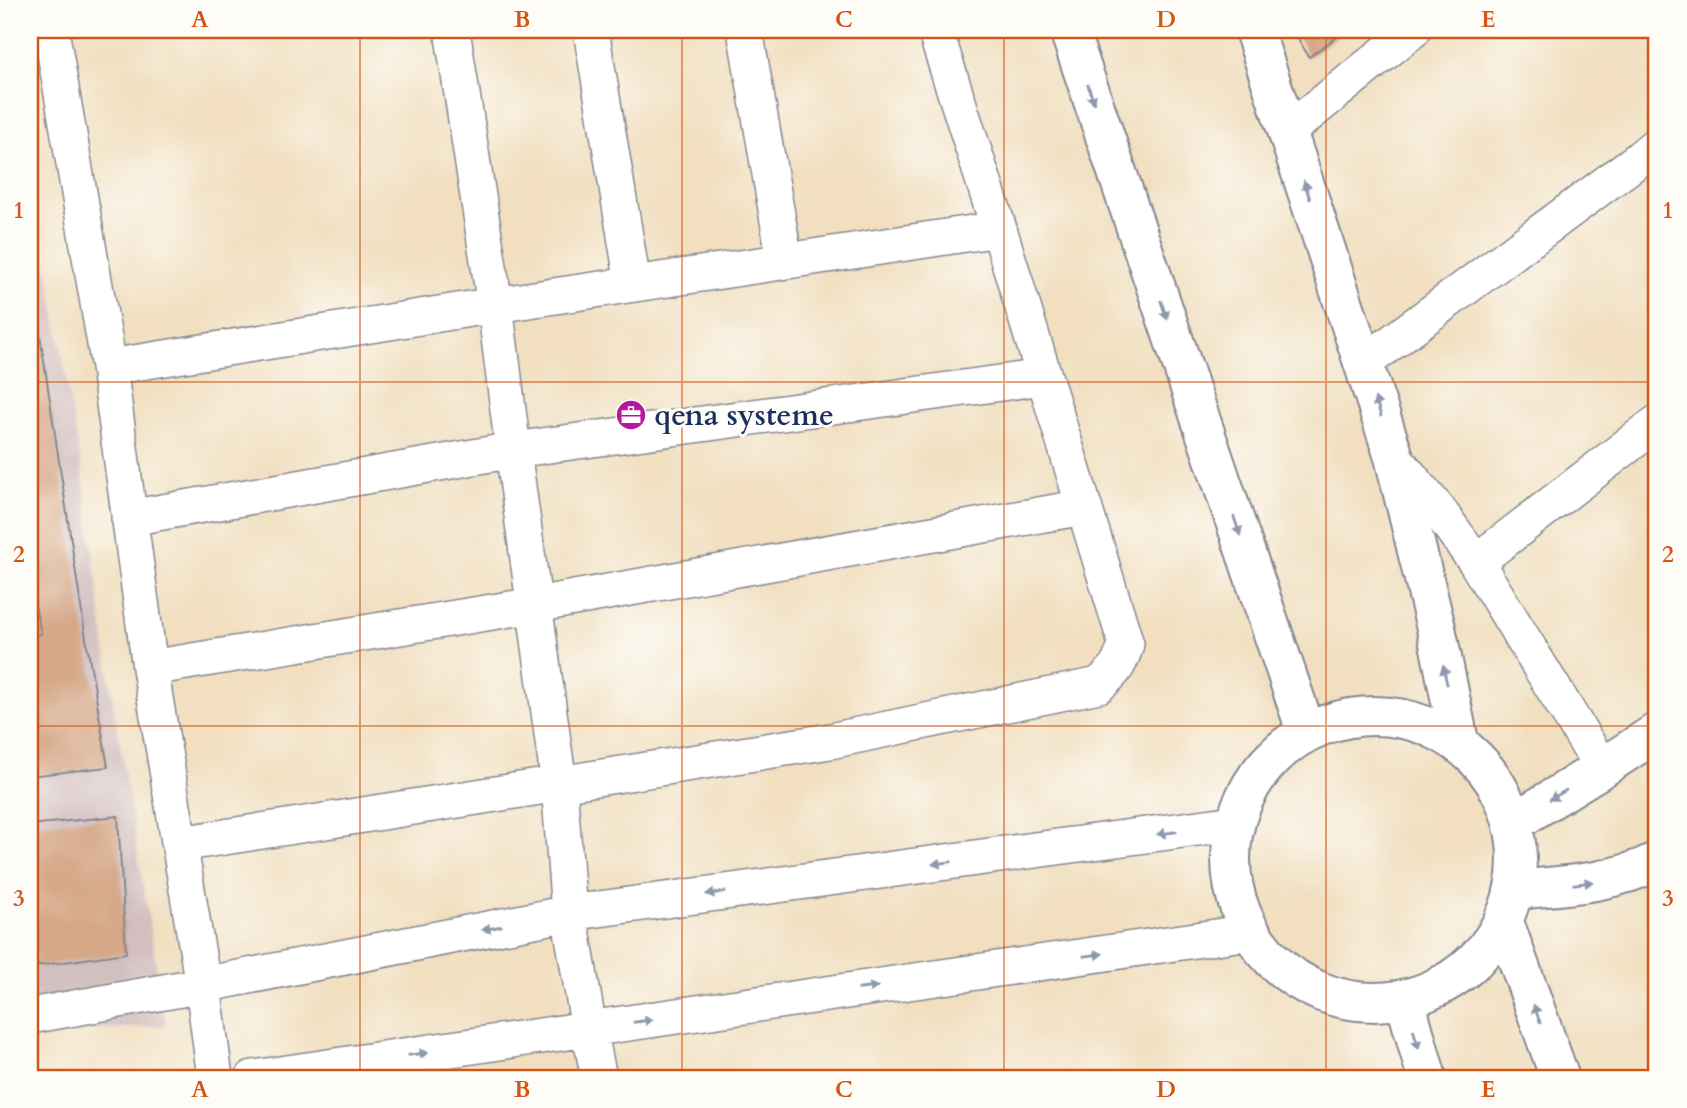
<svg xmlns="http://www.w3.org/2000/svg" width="1687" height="1108" font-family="Cardo,serif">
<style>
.industrial{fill:#d2bfbf}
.building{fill:#d6a888}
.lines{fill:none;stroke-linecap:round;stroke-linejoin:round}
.minor-casing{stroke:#86878f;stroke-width:38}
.tertiary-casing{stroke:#86878f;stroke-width:42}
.minor{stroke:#fff;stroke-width:35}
.tertiary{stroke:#fff;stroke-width:38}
.oneway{fill:#8d97ae}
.grid{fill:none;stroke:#d45514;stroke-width:2;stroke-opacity:0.55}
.labels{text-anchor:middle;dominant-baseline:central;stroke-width:6;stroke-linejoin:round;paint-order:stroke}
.poi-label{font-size:30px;font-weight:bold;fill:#1b2f5e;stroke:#fdfcf7;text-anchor:start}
.neatline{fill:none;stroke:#d45514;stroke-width:2.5}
.grid-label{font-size:23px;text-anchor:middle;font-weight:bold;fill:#d45514}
</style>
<rect width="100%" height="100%" fill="#fdfcf7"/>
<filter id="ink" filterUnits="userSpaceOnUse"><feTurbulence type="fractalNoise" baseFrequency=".0143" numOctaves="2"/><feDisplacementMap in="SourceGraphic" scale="14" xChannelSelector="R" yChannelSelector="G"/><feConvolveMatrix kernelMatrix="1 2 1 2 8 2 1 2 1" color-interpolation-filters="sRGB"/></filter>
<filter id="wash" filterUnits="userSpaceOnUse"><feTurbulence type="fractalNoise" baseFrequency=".00686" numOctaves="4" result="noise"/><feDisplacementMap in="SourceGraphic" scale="28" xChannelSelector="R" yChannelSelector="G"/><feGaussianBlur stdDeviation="1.57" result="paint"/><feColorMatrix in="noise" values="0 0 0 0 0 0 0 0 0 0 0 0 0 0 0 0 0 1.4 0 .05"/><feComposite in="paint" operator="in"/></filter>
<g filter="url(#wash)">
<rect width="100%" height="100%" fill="#f1dfc0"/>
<path class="industrial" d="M30,162l53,316 29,217 54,330 -136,10z"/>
<g id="blocks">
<path class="building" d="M1293,30h53l-37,27z
M30,275h1l53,352 24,140 -78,9v-140l11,-2 -11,-51z
M118,816l8,137 -96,14v-142z"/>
</g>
</g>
<g filter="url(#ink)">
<use href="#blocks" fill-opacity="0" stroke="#86878f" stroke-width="2"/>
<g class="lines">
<g class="minor-casing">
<path id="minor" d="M51,30l58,337 41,301 53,317 12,93
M452,30l43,275 18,145 46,335 10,128 20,116 10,49
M591,30l42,254
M745,30l40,231
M1288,131l125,-101
M1364,363l275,-204 18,-15
M109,367l386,-62 504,-76
M1394,457l45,54 37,51 126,206
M129,518l384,-68 531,-73
M1476,562l181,-139
M150,668l385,-63 549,-98
M180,844l650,-103 269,-56c16,-14 21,-20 27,-41l-127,-415 -64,-199
M30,1016l173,-31 366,-72 666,-90
M253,1078l997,-146"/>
</g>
<g class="tertiary-casing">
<path id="tertiary" d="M1069,30l237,701
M1254,30l140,427 42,171 23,113
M1231 859a143 143 0 1 1 286 0a143 143 0 1 1-286 0Z
M1514,822l88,-54 55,-36
M1515,890c48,-5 98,-6 142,-29
M1504,922l56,156
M1405,1000l22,78"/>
</g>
<use href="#minor" class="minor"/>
<use href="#tertiary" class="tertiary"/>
</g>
<defs><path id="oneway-solid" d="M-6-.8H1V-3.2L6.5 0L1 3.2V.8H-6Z" transform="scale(1.75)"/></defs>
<g class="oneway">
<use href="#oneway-solid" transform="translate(1091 94) rotate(71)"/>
<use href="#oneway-solid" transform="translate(1307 190) rotate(-108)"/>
<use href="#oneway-solid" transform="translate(1164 310) rotate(71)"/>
<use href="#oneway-solid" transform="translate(1378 407) rotate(-108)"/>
<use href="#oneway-solid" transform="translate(1237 526) rotate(71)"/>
<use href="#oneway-solid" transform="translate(1445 675) rotate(-102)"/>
<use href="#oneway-solid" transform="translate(1558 795) rotate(149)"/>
<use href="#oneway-solid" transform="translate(1167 833) rotate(172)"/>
<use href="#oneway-solid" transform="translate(942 863) rotate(172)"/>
<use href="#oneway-solid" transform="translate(1583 883) rotate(-7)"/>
<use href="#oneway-solid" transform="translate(716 893) rotate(172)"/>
<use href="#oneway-solid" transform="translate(492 928) rotate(169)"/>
<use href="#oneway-solid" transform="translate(1093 955) rotate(-8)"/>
<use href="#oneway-solid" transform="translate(868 988) rotate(-8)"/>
<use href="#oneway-solid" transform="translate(1537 1014) rotate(-110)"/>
<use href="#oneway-solid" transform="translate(643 1021) rotate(-8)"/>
<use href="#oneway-solid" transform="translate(1416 1039) rotate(74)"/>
<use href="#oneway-solid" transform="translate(418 1054) rotate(-8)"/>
</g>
</g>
<path class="grid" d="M360,30v1048M682,30v1048M1004,30v1048M1326,30v1048M30,382h1627M30,726h1627"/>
<defs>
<g id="office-disc" transform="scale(1.575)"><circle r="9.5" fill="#b5179e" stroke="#fdfcf7"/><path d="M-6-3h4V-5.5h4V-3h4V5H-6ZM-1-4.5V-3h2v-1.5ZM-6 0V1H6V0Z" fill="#fff"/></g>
</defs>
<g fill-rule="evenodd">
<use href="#office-disc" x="631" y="415"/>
</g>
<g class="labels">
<g class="poi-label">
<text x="654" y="415">qena systeme</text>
</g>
</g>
<rect width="1687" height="1108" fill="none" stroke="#fdfcf7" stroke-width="77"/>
<rect x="38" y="38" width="1610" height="1032" class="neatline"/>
<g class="grid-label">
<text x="200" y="27">A</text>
<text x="522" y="27">B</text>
<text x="844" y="27">C</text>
<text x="1166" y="27">D</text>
<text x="1488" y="27">E</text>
<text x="19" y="218">1</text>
<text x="1668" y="218">1</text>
<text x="19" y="562">2</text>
<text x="1668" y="562">2</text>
<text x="19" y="906">3</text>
<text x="1668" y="906">3</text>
<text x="200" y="1097">A</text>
<text x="522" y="1097">B</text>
<text x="844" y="1097">C</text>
<text x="1166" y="1097">D</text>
<text x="1488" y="1097">E</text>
</g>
</svg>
